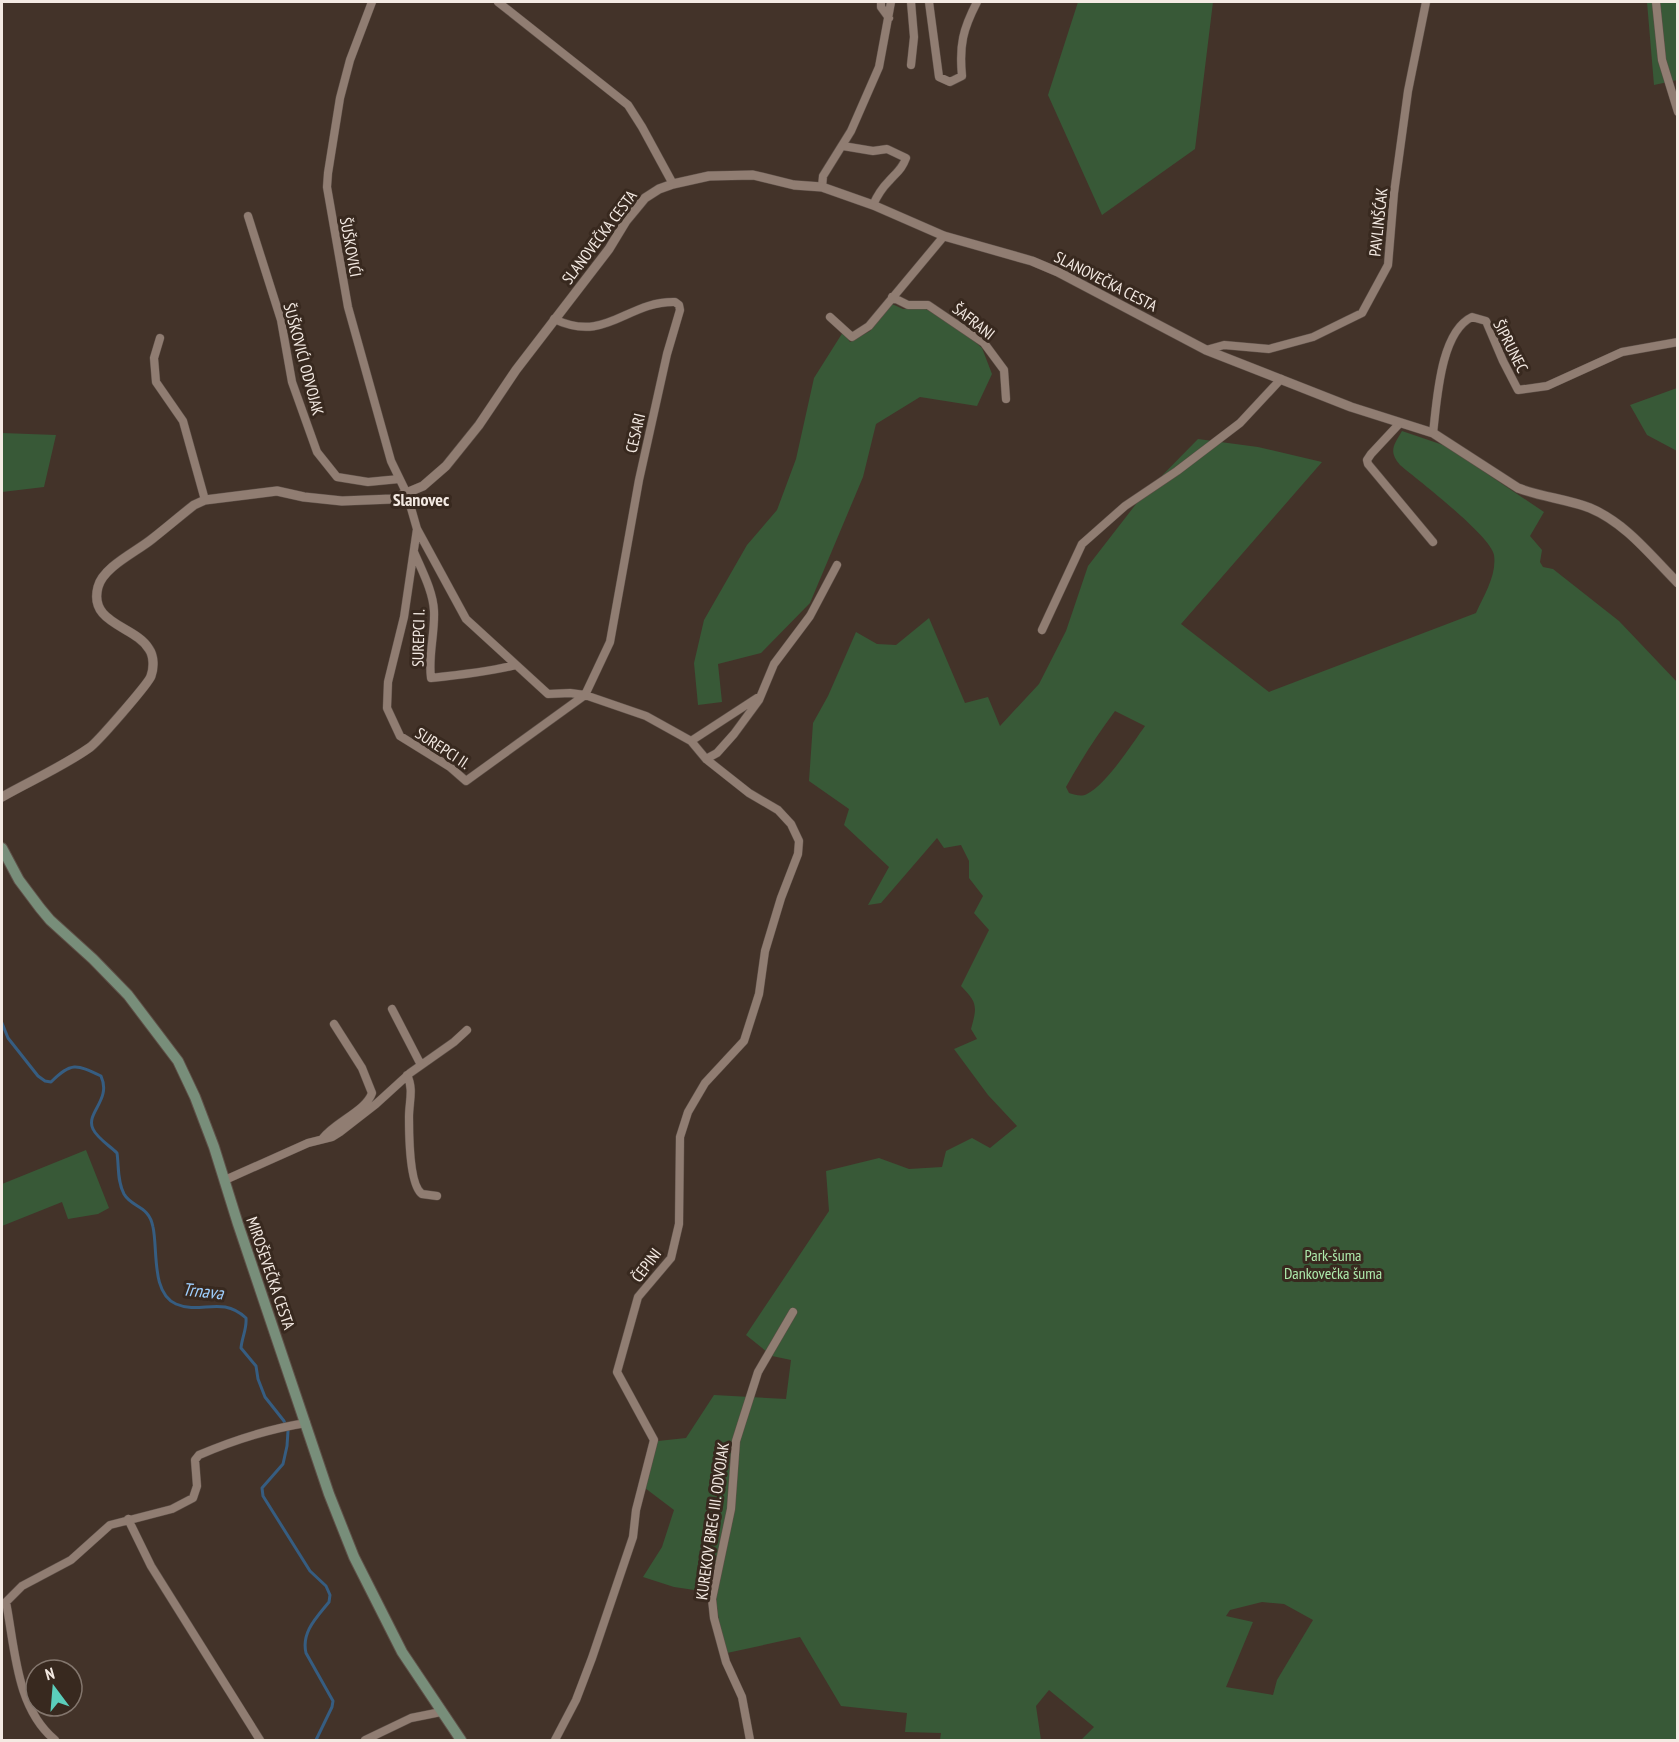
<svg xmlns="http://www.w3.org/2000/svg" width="1679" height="1742" viewBox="0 0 1679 1742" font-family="'PT Sans Narrow',sans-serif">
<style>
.green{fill:#385937;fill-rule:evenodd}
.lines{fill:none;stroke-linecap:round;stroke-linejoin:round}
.stream{stroke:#365d81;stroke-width:3}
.minor-casing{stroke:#5e5048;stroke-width:9}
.tertiary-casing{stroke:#5e5048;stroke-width:10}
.secondary-casing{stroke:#5e5048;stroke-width:12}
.minor{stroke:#907d72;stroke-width:8}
.tertiary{stroke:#907d72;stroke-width:9}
.secondary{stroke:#788e7a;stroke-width:10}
.labels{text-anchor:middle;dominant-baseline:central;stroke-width:6;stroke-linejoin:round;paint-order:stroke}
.street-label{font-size:16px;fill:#f4eae3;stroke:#38291f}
.park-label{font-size:16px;fill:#ade9ab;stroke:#38291f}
.neighbourhood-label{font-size:18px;font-weight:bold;fill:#f4eae3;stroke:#38291f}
.water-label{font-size:18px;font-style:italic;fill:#9fcffe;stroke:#38291f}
</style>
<rect width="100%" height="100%" fill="#433329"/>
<path class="green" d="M 1078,2 L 1213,2 L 1195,149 L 1102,215 L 1048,95 Z
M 1647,2 L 1677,2 L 1677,80 L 1654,85 Z
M 892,304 L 903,309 L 926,309 L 955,325 L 982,348 L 992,374 L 977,406 L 920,397 L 876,424 L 863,477 L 810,603 L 761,653 L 718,664 L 722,702 L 698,705 L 694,663 L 704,620 L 747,545 L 777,510 L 796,459 L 814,378 L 843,332 L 850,342 L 870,331 Z
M 1677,388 L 1678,388 L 1677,451 L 1647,435 L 1630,405 Z
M 1402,431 L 1446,446 L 1544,512 L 1530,536 L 1542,550 L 1540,562 L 1543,567 L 1553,569 L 1619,621 L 1677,682 L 1677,1740 L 1081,1740 L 1094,1727 L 1049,1690 L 1036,1706 L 1041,1740 L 940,1740 L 941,1733 L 905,1732 L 907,1713 L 841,1706 L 800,1637 L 727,1653 L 720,1628 L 715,1593 L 674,1587 L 643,1577 L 662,1547 L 674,1510 L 645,1488 L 658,1441 L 686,1438 L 714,1395 L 786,1399 L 791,1360 L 772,1356 L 746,1335 L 829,1211 L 826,1171 L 879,1158 L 909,1169 L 942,1167 L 946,1151 L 972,1138 L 990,1148 L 1017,1126 L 988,1095 L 954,1049 L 977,1039 L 971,1029 C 977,1007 978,1003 961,986 L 989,930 L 974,913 L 983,896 L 969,878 L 969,861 L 961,845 L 944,848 L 937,838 L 881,903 L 868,905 L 889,867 L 844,825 L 849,809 L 809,781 L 813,723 L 828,696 L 856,632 L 877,644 L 896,645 L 929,618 L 965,703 L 988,697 L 1000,726 L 1039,684 L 1066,631 L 1088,566 L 1143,495 L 1198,439 L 1258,447 L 1322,462 L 1181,624 L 1269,692 L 1476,613 C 1484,595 1497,575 1494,555 C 1491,536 1418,480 1400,465 C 1388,451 1394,445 1402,431 ZM 1115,711 L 1145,726 C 1132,744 1106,785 1087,794 C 1081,797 1076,795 1069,793 L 1066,787 C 1081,760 1097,735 1115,711 ZM 1262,1602 L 1284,1604 L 1313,1620 L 1277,1680 L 1273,1695 L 1226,1687 L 1253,1622 L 1226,1616 L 1230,1610 Z
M 2,433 L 56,435 L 44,487 L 2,492 Z
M 86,1150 L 109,1208 L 98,1214 L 68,1219 L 62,1202 L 2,1226 L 2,1184 Z"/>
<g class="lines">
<path class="stream" d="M 2,1023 L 8,1038 L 38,1076 L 45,1081 L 51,1082 C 71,1062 76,1064 101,1076 C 112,1100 85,1113 93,1129 C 97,1138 110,1146 117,1153 C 119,1166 117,1181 124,1194 C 132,1208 149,1205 153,1227 C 158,1250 151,1293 176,1304 C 201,1315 221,1295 246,1318 C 247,1329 242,1337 241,1348 L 256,1366 L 258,1379 L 265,1397 L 284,1421 L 288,1431 L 287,1446 L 283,1464 L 262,1488 L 263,1496 L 310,1571 L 326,1586 L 330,1595 L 329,1602 C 317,1617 301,1632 306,1653 L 333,1701 L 332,1707 L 316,1740"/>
<defs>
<path id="minor" d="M 372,2 L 350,60 L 340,98 L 328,173 L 327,187 L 348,307 L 391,461 L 407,494 L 417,529 L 466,619 L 548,694 L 570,693 L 585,695 L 646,716 L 691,741 L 706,759 L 749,793 L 778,810 L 791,824 L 799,841 L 798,854 L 781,898 L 765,951 L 759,994 L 744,1041 L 705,1083 L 688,1112 L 680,1137 L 679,1224 L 671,1258 L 638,1297 L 617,1372 L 654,1440 L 636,1510 L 633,1537 L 592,1658 L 576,1700 L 555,1740
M 498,2 L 628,105 L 642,127 L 673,184
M 881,2 L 881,7 L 889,18
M 929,2 L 939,77 L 950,82 L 962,76 C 959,45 963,29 977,2
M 1656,2 L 1662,60 L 1678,112
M 911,65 L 914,37 L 911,2
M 843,146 L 873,151 L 887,149 L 906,158 C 902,169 897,172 889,181 C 882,188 877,196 873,205
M 822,187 L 823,176 L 851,131 L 879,67 L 891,2
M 248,216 L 281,320 L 292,382 L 317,452 L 337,477 L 368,482 L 399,479
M 892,297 L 908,305 L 928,305 L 984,343 L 1004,370 L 1006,399
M 830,317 L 852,337 L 869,326 L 944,236
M 160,338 L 154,358 L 156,382 L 183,421 L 205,500
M 1206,350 L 1224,345 L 1269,349 L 1313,337 L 1362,313 L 1388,265 L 1394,193 L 1408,91 L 1426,2
M 1399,424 L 1371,454 L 1367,460 L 1368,464 L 1433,542
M 1433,433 C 1437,401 1440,332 1472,317 L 1486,321 L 1503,361 L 1518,390 L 1547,386 L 1622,352 L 1678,342
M 417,529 L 404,617 L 388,682 L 387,708 L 400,736 L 450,767 L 466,781 L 585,695 L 610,642 L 639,480 L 667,354 L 680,310 L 679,305 L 675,302 C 626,301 607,344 554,319
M 414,552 C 422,571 433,591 434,611 C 435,634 428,656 431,678 C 460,675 488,672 516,665
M 1042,630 L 1082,544 L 1125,506 L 1177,471 L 1240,423 L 1281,379
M 691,741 L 757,698
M 706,759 L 717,753 L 734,734 L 759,700 L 774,664 L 810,616 L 837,565
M 392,1009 L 421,1065
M 407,1075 C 414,1089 409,1102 409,1117 C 409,1133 409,1185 422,1194 L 437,1196
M 323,1138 C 335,1122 366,1111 372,1093 L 362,1068 L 334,1024
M 225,1180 L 308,1143 L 332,1137 L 340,1132 L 376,1104 L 410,1073 L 454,1042 L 467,1030
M 128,1519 L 151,1566 L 260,1740
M 55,1740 C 16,1708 15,1648 6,1602 L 22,1586 L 71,1560 L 110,1525 L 172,1509 L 193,1498 L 197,1486 L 195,1460 L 199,1455 C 234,1440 268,1429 306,1423
M 365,1740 L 411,1718 L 441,1712
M 750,1740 L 742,1697 L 726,1662 L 714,1618 L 712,1599 L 731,1509 L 736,1441 L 742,1422 L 758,1372 L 793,1312"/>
<path id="tertiary" d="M 2,797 C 30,781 62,767 89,748 C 96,744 149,683 151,676 C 154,668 154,656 149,649 C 136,626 88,624 98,587 C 103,567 136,552 152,539 C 166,528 180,516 194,505 L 205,500 L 277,491 L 304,497 L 342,501 L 392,499 L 423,486 L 446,466 L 479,425 L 516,370 L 609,249 L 626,221 L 645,198 L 659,189 L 673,184 L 709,176 L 753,175 L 794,185 L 822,187 L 873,205 L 944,236 L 1032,261 L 1058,272 L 1206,350 L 1351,407 L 1433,433 L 1518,488 C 1541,497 1567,499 1590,508 C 1626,523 1651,556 1678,583"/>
<path id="secondary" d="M 2,848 L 19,880 L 40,908 L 50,920 L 93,959 L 128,995 L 178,1061 L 195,1097 L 214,1147 L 238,1224 L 329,1494 L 354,1557 L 402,1652 L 461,1740"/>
</defs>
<use href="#minor" class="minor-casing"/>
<use href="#tertiary" class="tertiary-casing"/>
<use href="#secondary" class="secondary-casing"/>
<use href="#minor" class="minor"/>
<use href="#tertiary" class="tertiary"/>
<use href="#secondary" class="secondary"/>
</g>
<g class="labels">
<g class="street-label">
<text transform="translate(1378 222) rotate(-84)">PAVLINŠĆAK</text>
<text transform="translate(599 237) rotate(-53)">SLANOVEČKA CESTA</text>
<text transform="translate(351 247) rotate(80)">ŠUŠKOVIĆI</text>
<text transform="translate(1106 281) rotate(27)">SLANOVEČKA CESTA</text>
<text transform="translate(974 321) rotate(38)">ŠAFRANI</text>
<text transform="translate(1511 346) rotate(63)">ŠIPRUNEC</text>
<text transform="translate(304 359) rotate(75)">ŠUŠKOVIĆI ODVOJAK</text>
<text transform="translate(635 433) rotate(-77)">CESARI</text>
<text transform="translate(418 638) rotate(-89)">SUREPCI I.</text>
<text transform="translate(443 748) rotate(33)">SUREPCI II.</text>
<text transform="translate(646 1265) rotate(-53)">ČEPINI</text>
<text transform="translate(271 1273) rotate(71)">MIROŠEVEČKA CESTA</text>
<text transform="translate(712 1521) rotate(-82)">KUREKOV BREG III. ODVOJAK</text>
</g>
<g class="park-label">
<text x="1333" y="1255">Park-šuma<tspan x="1333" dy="18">Dankovečka šuma</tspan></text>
</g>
<g class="neighbourhood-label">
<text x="421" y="499">Slanovec</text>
</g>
<g class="water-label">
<text transform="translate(203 1291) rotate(6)">Trnava</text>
</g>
</g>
<rect width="1679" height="1742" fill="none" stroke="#f4eae3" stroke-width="6"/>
<g transform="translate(54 1688) rotate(344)"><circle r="28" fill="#38291f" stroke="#83766d" stroke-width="1.5"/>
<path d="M0-4.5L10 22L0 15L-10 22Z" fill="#5bcebb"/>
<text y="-9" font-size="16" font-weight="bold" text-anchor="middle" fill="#f4eae3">N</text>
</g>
</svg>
